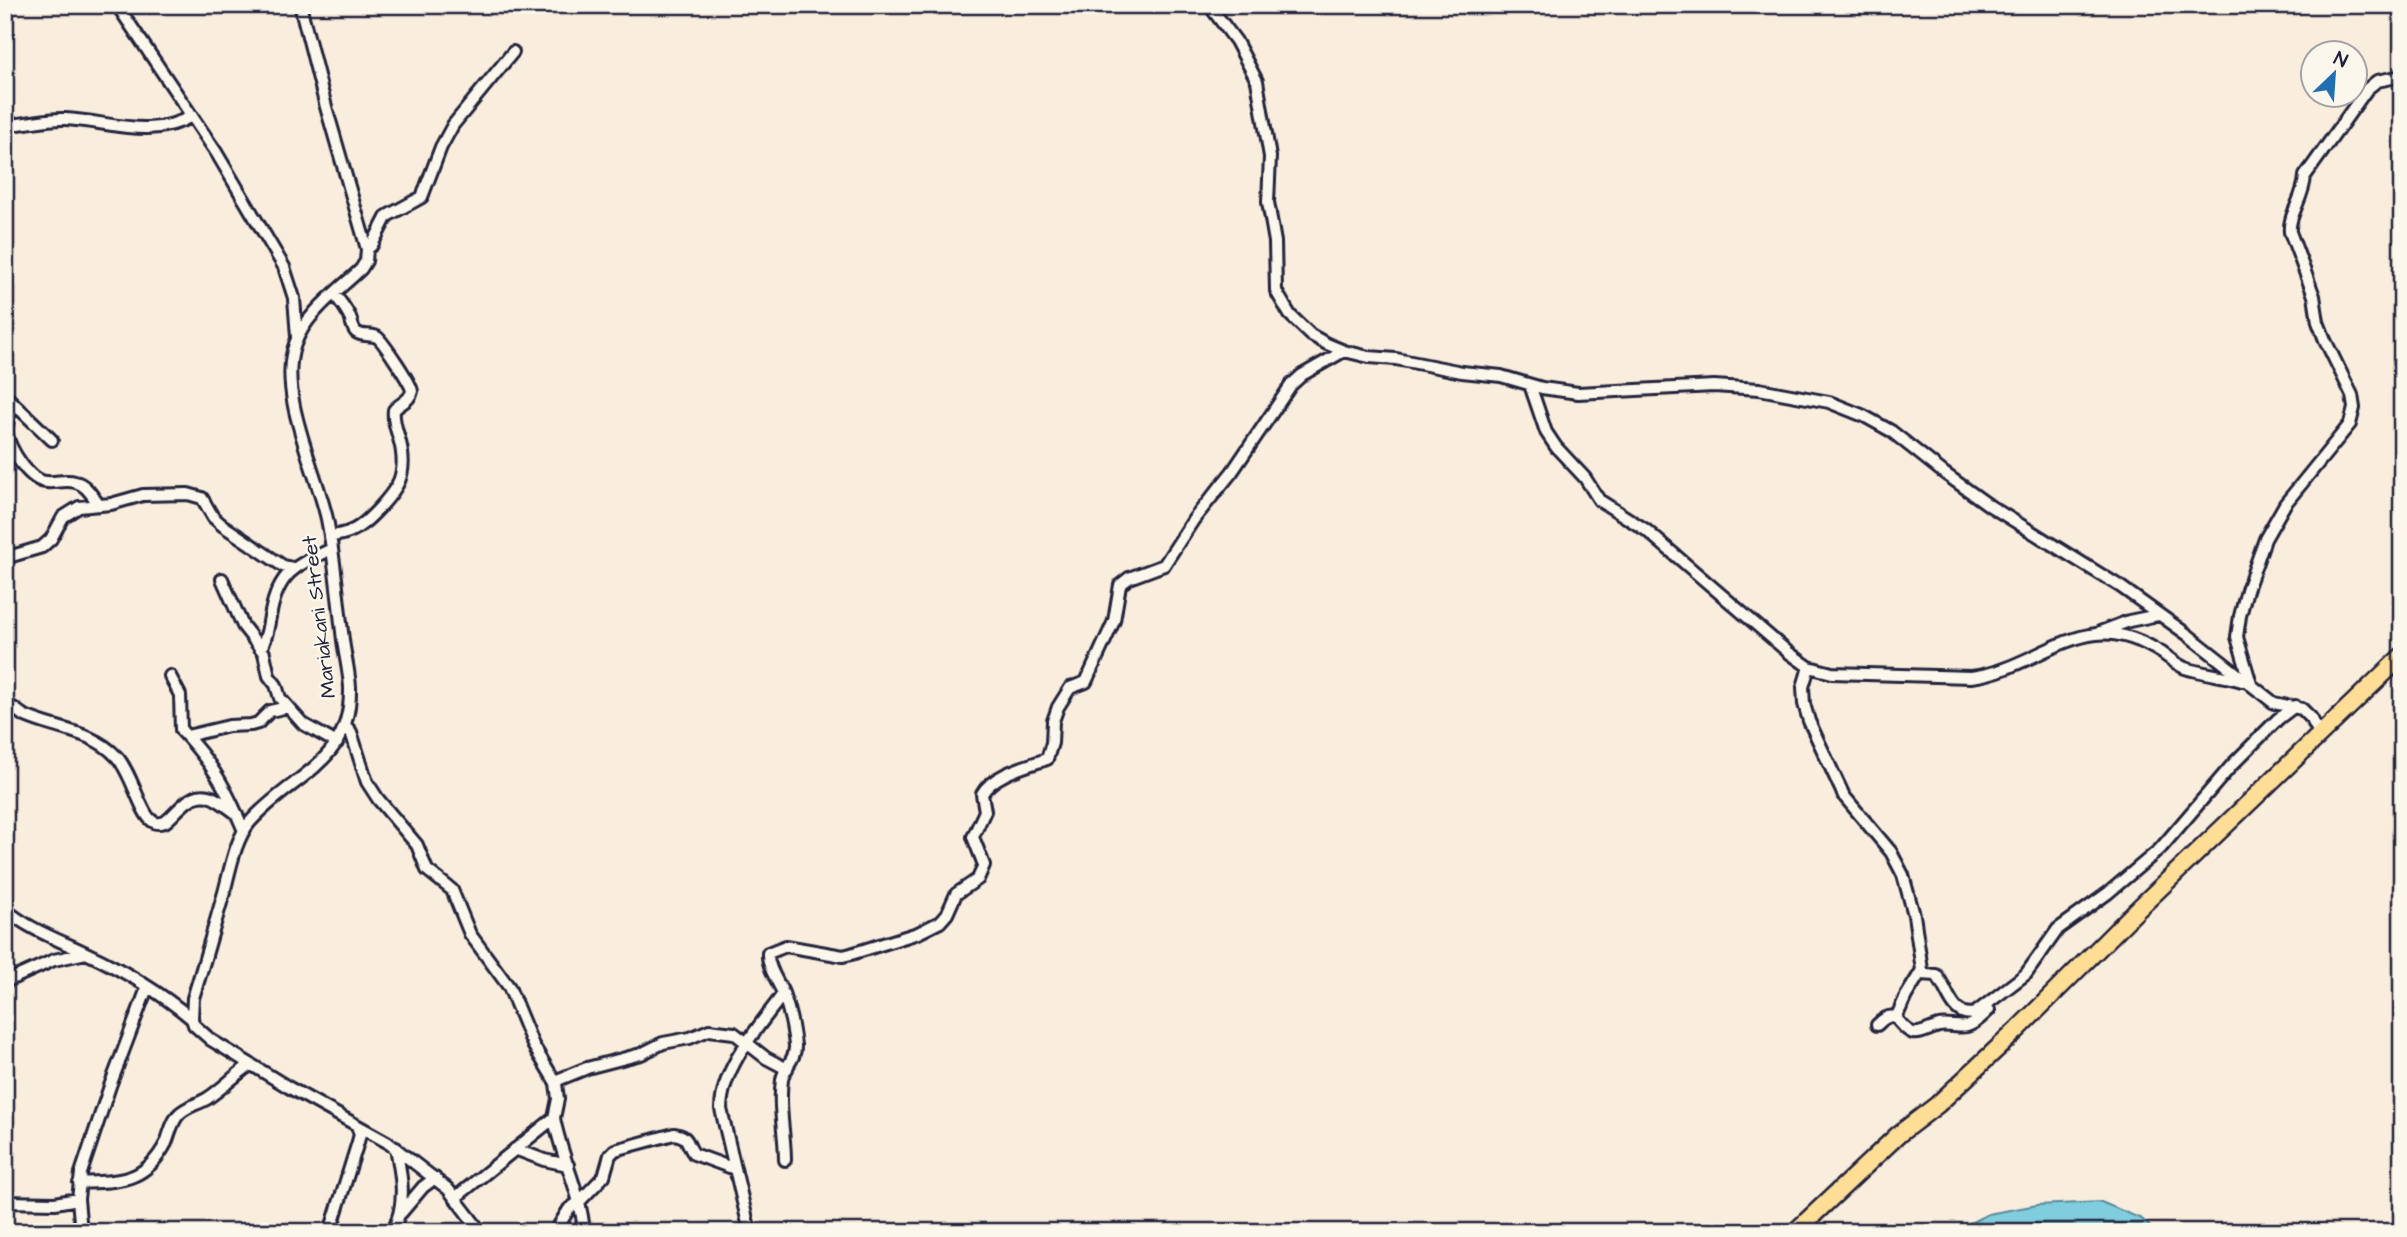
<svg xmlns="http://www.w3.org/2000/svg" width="2407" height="1237" viewBox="0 0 2407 1237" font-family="'Architects Daughter',sans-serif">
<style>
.water{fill:#7fcddd;stroke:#5a899c;stroke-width:2}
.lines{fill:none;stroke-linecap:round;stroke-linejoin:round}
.minor-casing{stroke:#22223b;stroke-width:16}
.highway-casing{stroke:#22223b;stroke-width:21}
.minor{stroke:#fbf7ec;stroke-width:10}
.highway{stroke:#fedd96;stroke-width:16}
.labels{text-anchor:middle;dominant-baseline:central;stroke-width:5;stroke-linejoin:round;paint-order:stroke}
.street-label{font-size:21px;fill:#22223b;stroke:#fbf7ec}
</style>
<rect width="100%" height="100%" fill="#f9eddd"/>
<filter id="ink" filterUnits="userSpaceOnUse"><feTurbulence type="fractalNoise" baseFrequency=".0143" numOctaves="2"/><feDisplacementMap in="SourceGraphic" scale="14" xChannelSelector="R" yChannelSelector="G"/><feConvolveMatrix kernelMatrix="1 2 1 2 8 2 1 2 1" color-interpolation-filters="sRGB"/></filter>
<g filter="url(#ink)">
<path class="water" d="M 2101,1202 L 2142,1219 L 2156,1232 L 1952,1232 L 1988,1214 L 2037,1205 Z"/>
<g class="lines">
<defs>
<path id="minor" d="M 117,5 L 216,152 L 284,267 L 294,298 L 297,337
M 300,5 L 326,107 L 367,249 L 366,261 L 361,269 C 338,291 306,313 295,344 C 277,393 316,469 327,519 C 335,559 338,600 343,640 C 345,656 349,671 350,687 C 352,764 292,774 250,822 C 234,841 230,872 223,896 C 213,930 204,964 193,998 L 192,1019 L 194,1025 L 211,1040 L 288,1087 L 387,1142 L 448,1189 L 481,1232
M 1209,5 L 1236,41 L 1257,81 L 1270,157 L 1268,202 L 1275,242 L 1276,291 L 1290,315 L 1311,335 L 1327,344 L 1344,351 L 1369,357 L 1396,359 L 1462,372 L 1501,376 L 1542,388 L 1578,393 L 1714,386 L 1759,389 L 1829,402 L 1864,416 L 1891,431 L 1944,473 L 1990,506 L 2121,587 L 2188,635 L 2274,703 L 2302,709 L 2311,718 L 2320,735
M 5,125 C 25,125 45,118 65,119 C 109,121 150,140 192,116
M 367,249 L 372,245 L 387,216 L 422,197 L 441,147 L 453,125 L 513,52
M 1530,385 L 1546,432 L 1556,447 L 1585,478 L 1599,500 L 1646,530 L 1788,652 L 1809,667 L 1832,673 L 1971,677 C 2017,672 2054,639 2096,634 C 2120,631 2143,641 2162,653 C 2169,658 2176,664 2185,668 C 2203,674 2223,675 2242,681
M 9,399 L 52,440
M 10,400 C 11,411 6,422 7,433 C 8,448 30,482 47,482 C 56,483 66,479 75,482 C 86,484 92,496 99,505
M 330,537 C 337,535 345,534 351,531 C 366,525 398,491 401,475 C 403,468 403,460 402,453 C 401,438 392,425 394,410 C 400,403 410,401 412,391 C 413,386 382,340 377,337 C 370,334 362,337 356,332 C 352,328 352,322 350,317 C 346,309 340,301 334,294
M 5,558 L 42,547 L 51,539 L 63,517 L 79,507 L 111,504 L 143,495 L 188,494 L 202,498 L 213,517 L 222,525 L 283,566 L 292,568
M 222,579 L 243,626 L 264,653 L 269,676 L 276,685 L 280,698 L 303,724 L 337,743
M 2100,632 L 2129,621 L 2158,615
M 261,648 C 268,637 268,624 271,612 C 279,571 297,565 332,549
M 1809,667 L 1803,687 L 1804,704 L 1809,721 L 1844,796 L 1891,852 L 1903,875 L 1914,915 L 1922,970 L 1906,996 L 1896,1018
M 170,676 L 180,695 L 181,730 C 213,764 226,788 244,831
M 2251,684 L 2237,637 L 2240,616 L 2247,590 L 2265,539 L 2285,504 L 2350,424 L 2354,408 L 2352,395 L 2325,340 L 2318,322 L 2314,296 L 2290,232 C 2288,215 2304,198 2305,176 L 2367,89 L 2377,81 L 2402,76
M 5,703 C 12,706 17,711 23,715 C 55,730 92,730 117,757 C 131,772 140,810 150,819 C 155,824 159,824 165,822 C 172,817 176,811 182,806 C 203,785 217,799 237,814
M 345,725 L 351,732 L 367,782 L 378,799 L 417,845 L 427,870 L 452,890 L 470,934 L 509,987 L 533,1045 L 556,1083 L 558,1099 L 554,1118 L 455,1198
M 187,736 L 229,726 L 251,725 L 258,723 L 270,711 L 288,707
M 5,909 C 28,929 59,940 86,953 C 123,970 161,993 192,1019
M 1921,974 L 1936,975 C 1948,987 1951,1019 1975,1013 L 2026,974 L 2058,929 L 2108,893 L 2160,849 L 2232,765 L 2278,719 L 2295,706
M 5,982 L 54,960 L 86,953
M 1877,1025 C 1898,1004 1897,1028 1913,1033 C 1920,1035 1931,1028 1939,1026 C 1948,1024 1958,1028 1967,1026 C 1976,1024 1983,1015 1989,1010
M 555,1081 L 587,1068 L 641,1054 L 663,1043 L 690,1038 L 709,1030 L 734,1033 L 766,1058 L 787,1069
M 554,1118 C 561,1157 581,1192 584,1232
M 515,1149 L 544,1160 L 568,1165
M 785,1160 C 785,1133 778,1107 782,1080 C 784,1066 796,1060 795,1045 C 793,1028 789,1009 783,993 C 778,981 767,967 768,953 L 786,946 L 843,956 L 851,954 L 918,933 L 940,922 L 947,914 L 956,894 L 978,879 L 984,865 L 973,837 L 985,811 L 982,794 C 993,774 1027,766 1047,759 L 1052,743 L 1053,721 L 1058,707 L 1070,688 L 1086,682 L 1114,621 L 1120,585 L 1129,578 L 1164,565 L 1194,519 L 1232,472 L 1291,385 L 1302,375 L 1344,351
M 79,1183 C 120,1181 145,1183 166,1143 C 170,1133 172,1121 179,1114 C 187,1106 199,1104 208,1098 C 223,1088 235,1075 250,1065
M 5,1202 L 55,1203 L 78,1199
M 401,1213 L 423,1187 L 435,1178
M 81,1232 L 78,1199 L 81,1173 L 110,1086 L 147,988
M 330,1232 L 358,1142 L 360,1134 L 357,1126
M 392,1232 C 407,1204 402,1178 396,1148
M 555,1232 L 569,1209 L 579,1202 L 604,1176 L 610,1155 L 615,1150 L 674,1134 C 691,1137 685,1143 694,1154 L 735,1169
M 750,1232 L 721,1109 C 722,1066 759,1027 783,994"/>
<path id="highway" d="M 1795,1232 L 1899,1134 L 1937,1105 L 2017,1030 L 2137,910 L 2402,656"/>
</defs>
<use href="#minor" class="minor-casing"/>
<use href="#highway" class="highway-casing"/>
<use href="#minor" class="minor"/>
<use href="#highway" class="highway"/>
</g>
</g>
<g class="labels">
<g class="street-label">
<text transform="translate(319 617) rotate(-97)">Mariakani Street</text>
</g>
</g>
<rect width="2407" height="1237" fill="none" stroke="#fbf7ec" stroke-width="28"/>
<rect x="14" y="14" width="2379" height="1209" fill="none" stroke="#22223b" stroke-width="2.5" filter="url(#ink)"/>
<g transform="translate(2334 74) rotate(25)"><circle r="33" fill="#fbf7ec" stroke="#a4a2a5" stroke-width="2"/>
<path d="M0-5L12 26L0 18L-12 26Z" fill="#1f6fb2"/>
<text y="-10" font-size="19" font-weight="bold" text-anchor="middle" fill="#22223b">N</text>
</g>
</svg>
